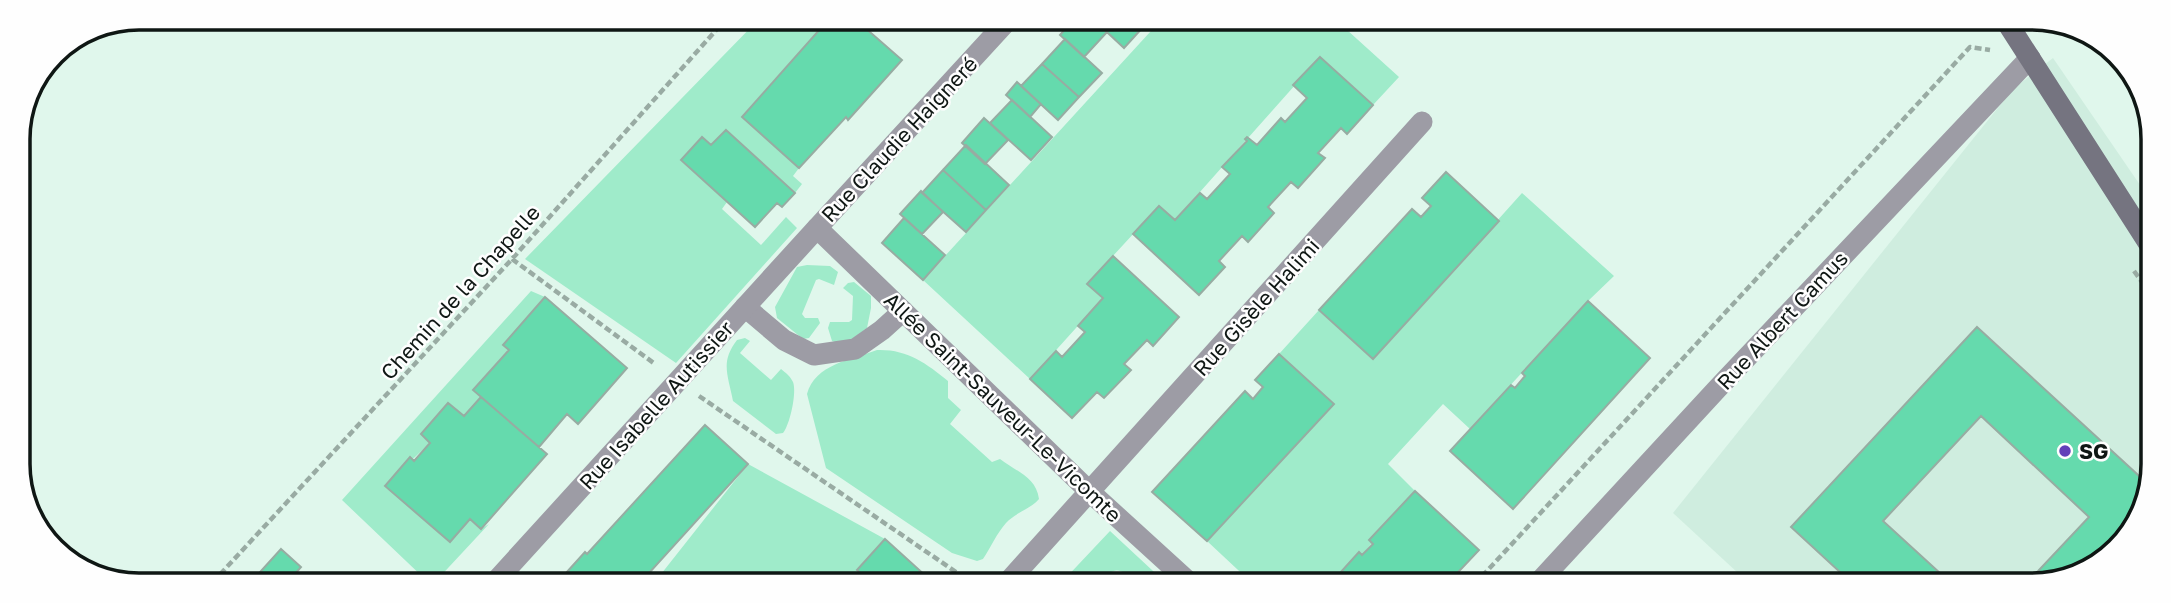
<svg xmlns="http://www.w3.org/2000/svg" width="2171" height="603" viewBox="0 0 2171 603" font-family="'Golos Text',sans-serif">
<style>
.built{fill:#cfeddf}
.green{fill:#9febca}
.building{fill:#65daad;stroke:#97aca2;stroke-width:2}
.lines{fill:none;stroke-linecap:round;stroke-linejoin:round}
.path{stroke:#99aba3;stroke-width:4.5;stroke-dasharray:7 3.5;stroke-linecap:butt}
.lane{stroke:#9d9ca5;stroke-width:21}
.street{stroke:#9d9ca5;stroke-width:21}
.secondary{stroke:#757480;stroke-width:21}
.poi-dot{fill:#6240b9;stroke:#fefefe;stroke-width:2.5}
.labels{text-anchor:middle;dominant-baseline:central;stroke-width:5;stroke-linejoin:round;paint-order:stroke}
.street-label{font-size:21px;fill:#0f1714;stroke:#fefefe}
.poi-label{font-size:21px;font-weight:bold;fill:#0f1714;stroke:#fefefe;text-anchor:start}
.rim{fill:none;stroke:#0f1714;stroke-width:3.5}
</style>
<rect width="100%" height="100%" fill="#e0f7ec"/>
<path class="built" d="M 2053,58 L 2151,201 L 2149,495 L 2112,556 L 2040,585 L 1751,585 L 1673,513 L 2013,89 Z"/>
<path class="green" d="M 759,19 L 829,19 L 742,116 L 799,168 L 793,176 L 802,184 L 795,193 L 726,130 L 711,145 L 701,137 L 681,160 L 727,202 L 722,209 L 761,245 L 786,217 L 797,228 L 676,363 L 525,259 Z
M 1161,20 L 1336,20 L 1399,77 L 1373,105 L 1320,57 L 1175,220 L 1159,206 L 1088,283 L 1103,298 L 1030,379 L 923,280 Z
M 1522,193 L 1614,276 L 1588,301 L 1470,429 L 1443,404 L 1388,464 L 1415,491 L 1362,555 L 1359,552 L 1330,584 L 1253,584 L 1207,541 L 1334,404 L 1279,354 L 1319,310 L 1373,359 Z
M 807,265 L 830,266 L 838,272 L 834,285 L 819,279 L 816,280 L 802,314 L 805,318 L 818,318 L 820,323 L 809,338 L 803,339 L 777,318 L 775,307 L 797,267 Z
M 854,282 L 871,296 L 871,308 L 867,328 C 856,336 846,347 832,341 L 828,328 L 830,322 L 849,322 L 852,320 L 853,296 L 843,288 L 848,283 Z
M 531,291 L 545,297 L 509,350 L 474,390 L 481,397 L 464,416 L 448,403 L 421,434 L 430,443 L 385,485 L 449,542 L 470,519 L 481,529 L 489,524 L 435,582 L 428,582 L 342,500 Z
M 745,338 L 750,341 L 740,353 L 771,380 L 781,369 C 786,373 790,376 793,382 C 797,392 790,425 783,433 L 776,434 L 733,401 C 728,375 720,362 737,340 Z
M 877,350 C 907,349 926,363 948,381 L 948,398 L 961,410 L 950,424 L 992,462 L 1000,459 C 1017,472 1036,477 1039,499 C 1031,509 1016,512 1006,523 C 997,533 991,547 983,559 L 977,561 L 952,553 L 826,468 L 807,394 C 815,364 851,360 877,350 Z
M 748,464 L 885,539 L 857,569 L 864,576 L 857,583 L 654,583 Z
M 1110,531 L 1167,584 L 1138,583 C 1123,571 1114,562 1102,583 L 1061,583 Z"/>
<path class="building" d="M 829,19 L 855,19 L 902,60 L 848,120 L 846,117 L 799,168 L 742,117 Z
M 1074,19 L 1093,19 L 1107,32 L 1084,57 L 1060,35 Z
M 1093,19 L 1137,20 L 1144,26 L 1124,48 Z
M 1065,39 L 1102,73 L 1079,97 L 1042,64 Z
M 1320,57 L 1373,105 L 1347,134 L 1341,128 L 1318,153 L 1325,158 L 1298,188 L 1291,182 L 1268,207 L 1274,213 L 1248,242 L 1242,236 L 1219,261 L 1225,267 L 1199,295 L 1133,234 L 1159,206 L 1175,220 L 1200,193 L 1207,199 L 1230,174 L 1222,167 L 1247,141 L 1245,139 L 1247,137 L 1257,145 L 1281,118 L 1285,122 L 1307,98 L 1293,85 Z
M 1042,64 L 1079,97 L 1058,120 L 1021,86 Z
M 1017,82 L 1041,104 L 1030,117 L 1006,95 Z
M 1012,100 L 1052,137 L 1031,160 L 990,123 Z
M 984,118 L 1008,140 L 985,164 L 962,143 Z
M 726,130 L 795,193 L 782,207 L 777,203 L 755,227 L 681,160 L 702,137 L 711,145 Z
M 966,145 L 1009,185 L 986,210 L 943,170 Z
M 943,170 L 986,210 L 966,232 L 922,193 Z
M 1446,172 L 1499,221 L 1373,359 L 1319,310 L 1412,209 L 1421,217 L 1431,206 L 1422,198 Z
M 921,191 L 943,212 L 922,234 L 900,214 Z
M 904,218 L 945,255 L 923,280 L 882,243 Z
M 1113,256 L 1179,317 L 1153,346 L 1147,340 L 1124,364 L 1131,370 L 1104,398 L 1097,392 L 1072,418 L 1030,379 L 1056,351 L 1062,357 L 1085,332 L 1078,326 L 1103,298 L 1087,284 Z
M 545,297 L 627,368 L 578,424 L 567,414 L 539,447 L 473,390 L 509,350 L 503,345 Z
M 1588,301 L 1650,358 L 1513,509 L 1450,451 L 1511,385 L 1515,388 L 1525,376 L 1522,373 Z
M 1977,327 L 2150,486 L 2149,495 L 2112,556 L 2040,585 L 2025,585 L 2089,517 L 1981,416 L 1883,521 L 1953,585 L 1854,585 L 1791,527 Z
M 1279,354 L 1334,404 L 1207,541 L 1152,492 L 1245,391 L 1253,399 L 1263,387 L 1255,380 Z
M 481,397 L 547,454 L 481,529 L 470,519 L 450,542 L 385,486 L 410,457 L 414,461 L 430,443 L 421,434 L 448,403 L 464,416 Z
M 705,425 L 748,464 L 640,583 L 561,582 L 567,575 L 566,573 L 585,552 L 587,554 Z
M 1415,491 L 1479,550 L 1447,584 L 1330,584 L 1359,552 L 1362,555 L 1373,544 L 1369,540 Z
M 885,539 L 927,577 L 922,583 L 857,583 L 864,576 L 857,570 Z
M 281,549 L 301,567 L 288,582 L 251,582 Z"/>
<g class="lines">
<path class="path" d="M 512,259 L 655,364
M 2134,271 L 2150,293
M 699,396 L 972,583
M 213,582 L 512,259 L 726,19
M 1475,584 L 1970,47 L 1990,50"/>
<path class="lane" d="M 817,228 L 1009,19
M 745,307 L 784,340 L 814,355 L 855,349 L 882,330 L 903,311
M 1007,583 L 1422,122"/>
<path class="street" d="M 495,582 L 817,228 L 1090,492 L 1191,584
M 1537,584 L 1717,389 L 2030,58"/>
<path class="secondary" d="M 2006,21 L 2151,247"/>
</g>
<circle class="poi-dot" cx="2065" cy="451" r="7"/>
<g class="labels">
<g class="street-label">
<text transform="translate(899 139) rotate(-47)">Rue Claudie Haigneré</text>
<text transform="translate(460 292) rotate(-48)">Chemin de la Chapelle</text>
<text transform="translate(1256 307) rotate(-48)">Rue Gisèle Halimi</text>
<text transform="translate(1782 320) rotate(-47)">Rue Albert Camus</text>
<text transform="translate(656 405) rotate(-48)">Rue Isabelle Autissier</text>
<text transform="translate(1003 407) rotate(44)">Allée Saint-Sauveur-Le-Vicomte</text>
</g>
<g class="poi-label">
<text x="2079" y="451">SG</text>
</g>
</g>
<path d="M0 0H2171V603H0ZM139 30H2032A109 109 0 0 1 2141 139V464A109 109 0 0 1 2032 573H139A109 109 0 0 1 30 464V139A109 109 0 0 1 139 30Z" fill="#fefefe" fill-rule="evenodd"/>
<path class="rim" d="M139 30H2032A109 109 0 0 1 2141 139V464A109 109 0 0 1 2032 573H139A109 109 0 0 1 30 464V139A109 109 0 0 1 139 30Z"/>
</svg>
